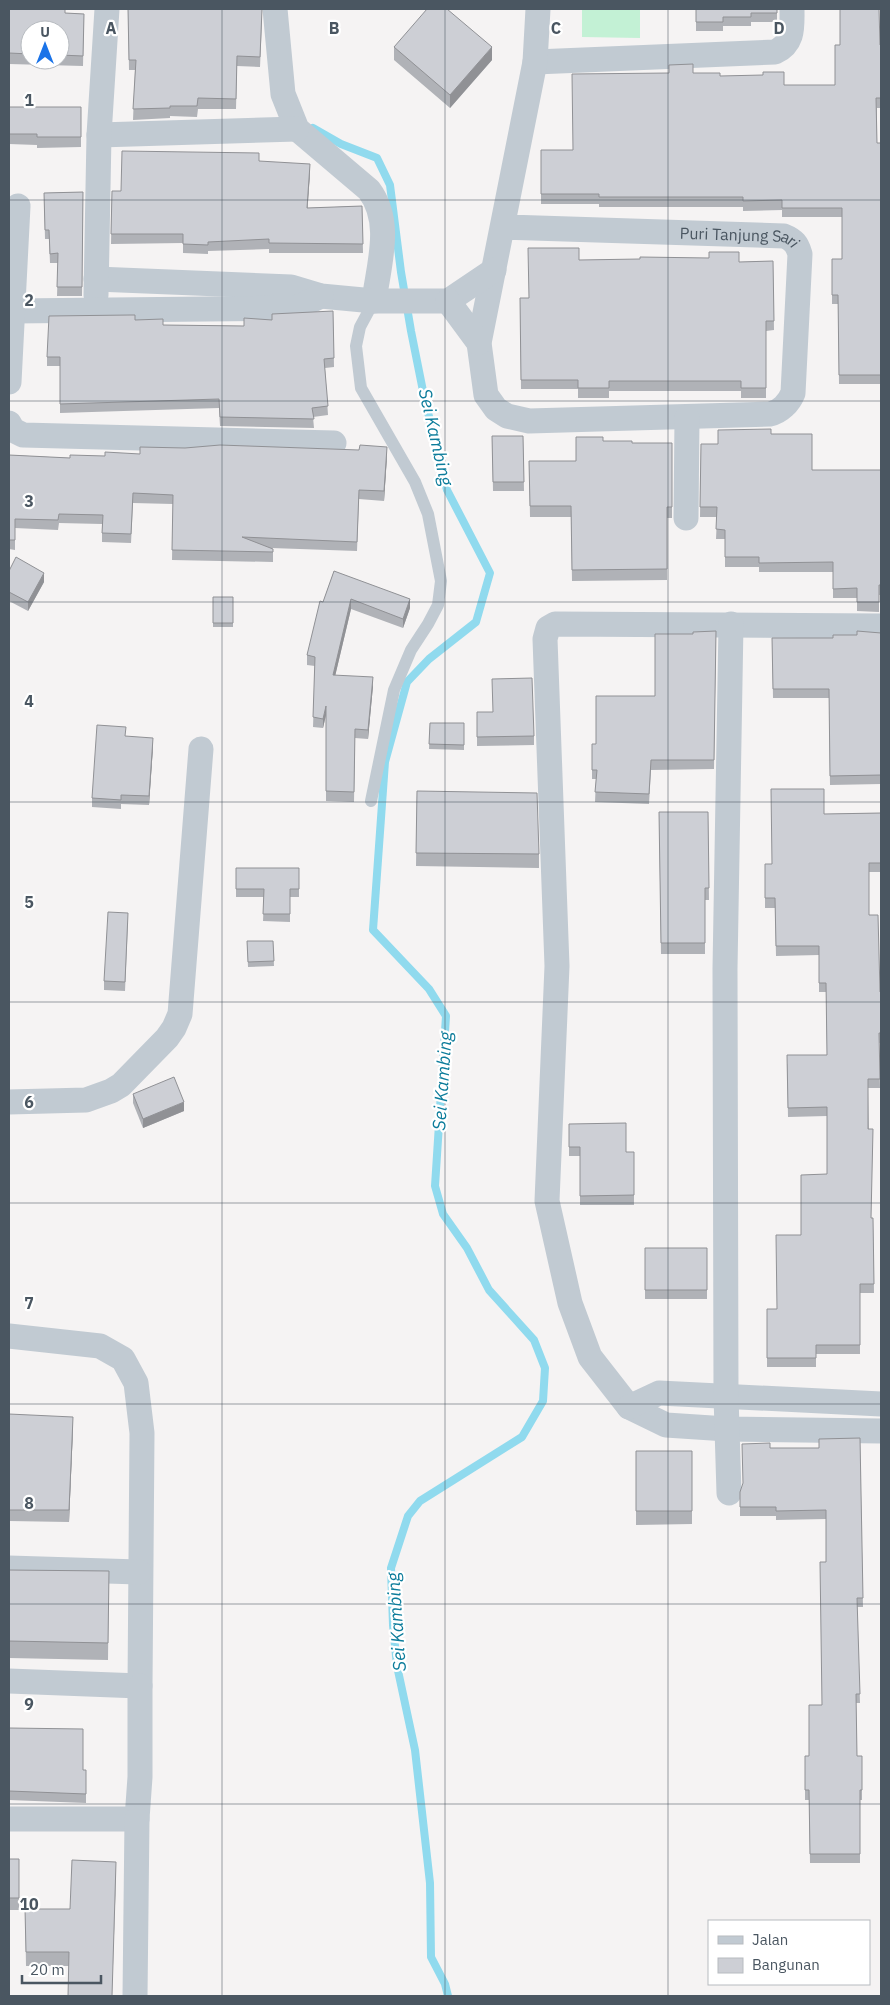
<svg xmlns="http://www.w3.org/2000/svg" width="890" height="2005" viewBox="0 0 890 2005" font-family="'IBM Plex Sans',sans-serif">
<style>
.green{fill:#c3f1d5}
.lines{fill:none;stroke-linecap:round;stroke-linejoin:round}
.stream{stroke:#90daee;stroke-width:8}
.lane{stroke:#c1cad2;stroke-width:12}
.street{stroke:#c1cad2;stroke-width:25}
.wall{fill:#b0b2b7;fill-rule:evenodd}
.shaded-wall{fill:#909195}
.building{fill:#cdcfd5;stroke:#909195}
.grid{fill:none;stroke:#4a5661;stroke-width:1;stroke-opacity:0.55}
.labels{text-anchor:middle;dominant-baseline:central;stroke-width:4.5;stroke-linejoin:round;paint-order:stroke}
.street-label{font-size:16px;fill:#4a5661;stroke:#fff}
.water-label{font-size:18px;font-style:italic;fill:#0c7c9b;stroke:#fff}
.grid-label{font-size:16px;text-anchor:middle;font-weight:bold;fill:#4a5661;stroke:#fff;stroke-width:4.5;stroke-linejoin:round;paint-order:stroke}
</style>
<rect width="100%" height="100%" fill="#f5f3f3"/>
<path class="green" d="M 582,9 L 640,9 L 640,38 L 582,37 Z"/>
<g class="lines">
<path class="stream" d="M 313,128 L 341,144 L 377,158 L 390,185 L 401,272 L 411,331 L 424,396 L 447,490 L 490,573 L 476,622 L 429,659 L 407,682 L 385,762 L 373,930 L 429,989 L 446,1016 L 435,1186 L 443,1214 L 467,1248 L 489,1290 L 534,1340 L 545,1368 L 543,1401 L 522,1437 L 420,1501 L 408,1516 L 391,1568 L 393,1625 L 397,1666 L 415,1750 L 430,1883 L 431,1957 L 445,1984 L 448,1996"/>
<path class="lane" d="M 371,801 L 394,690 L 411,650 L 428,624 L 438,605 L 441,581 L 428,514 L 415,482 L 361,388 L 356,346 L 360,327 L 374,301"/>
<g class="street">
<path d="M 275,9 L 283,94 L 297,129 L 369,190 C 393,222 379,263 374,301"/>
<path d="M 535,62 L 775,52 C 794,43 792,27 792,9"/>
<path d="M 99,135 L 297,129"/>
<path id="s1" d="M 504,227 L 784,236 C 794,240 797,244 800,254 L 793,393 C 789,403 780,412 770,414 L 529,421 L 507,416 L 496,409 L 486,395 L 479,343 L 535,62 L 538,9"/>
<path d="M 96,279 L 291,287 L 321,296 L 374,301 L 448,301 L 494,270"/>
<path d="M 96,295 L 99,135 L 107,9"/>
<path d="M 448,301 L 479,343"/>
<path d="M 13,311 L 296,308 L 321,296"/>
<path d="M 9,382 L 18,206"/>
<path d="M 9,423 L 13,430 L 23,435 L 334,443"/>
<path d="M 686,518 L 687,418"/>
<path d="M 881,626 L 555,624 L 548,628 L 545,639 L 557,966 L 547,1201 L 570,1303 L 590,1357 L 629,1407 L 666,1425 L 727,1429 L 881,1431"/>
<path d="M 9,1102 L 86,1100 L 111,1091 L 121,1085 L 167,1038 L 174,1028 L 180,1014 L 201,749"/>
<path d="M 9,1336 L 100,1346 L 123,1359 L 136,1383 L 142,1433 L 140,1686 L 9,1681"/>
<path d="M 629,1407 L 659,1393 L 881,1404"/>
<path d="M 729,1493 L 726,1396 L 725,969 L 731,624"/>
<path d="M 9,1568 L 139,1572"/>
<path d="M 9,1819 L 137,1819 L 140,1777 L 140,1686"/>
<path d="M 135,1996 L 137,1819"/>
</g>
</g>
<path class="wall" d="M 9,9 L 65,13 L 84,14 L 83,66 L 9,64 ZM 30,30 L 60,30 L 60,60 L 30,60 Z
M 128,9 L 262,21 L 260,67 L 237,66 L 236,109 L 198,109 L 197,117 L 170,116 L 170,118 L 133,120 L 135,70 L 129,70 Z
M 696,9 L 777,9 L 777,22 L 751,22 L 751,26 L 723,26 L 723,31 L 696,31 Z
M 840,45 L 881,45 L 881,108 L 877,108 L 877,143 L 881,143 L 881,384 L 839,384 L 838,304 L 832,304 L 832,259 L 842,259 L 842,217 L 782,217 L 782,210 L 743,211 L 743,207 L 599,207 L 599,204 L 541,204 L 541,150 L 573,150 L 693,73 L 720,76 L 784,85 L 835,85 Z
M 394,47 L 492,60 L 450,108 L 394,60 Z
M 9,107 L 81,107 L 81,147 L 37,148 L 37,145 L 9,144 Z
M 259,161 L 310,173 L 307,208 L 362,206 L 363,253 L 269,253 L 269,249 L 208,251 L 208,254 L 183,253 L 183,243 L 111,244 L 112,191 L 121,191 Z
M 83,192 L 82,296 L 57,296 L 58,263 L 50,263 L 49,239 L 45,239 L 44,193 Z
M 579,260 L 739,262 L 773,261 L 774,330 L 766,331 L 766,398 L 741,398 L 741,391 L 609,391 L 609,398 L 578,398 L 578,389 L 521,389 L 520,298 L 529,298 Z
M 333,311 L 334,367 L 325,368 L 328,415 L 313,417 L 314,428 L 220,426 L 219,408 L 60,413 L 60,366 L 47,366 L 47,357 L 135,320 L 163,325 L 244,326 L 272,320 Z
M 771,434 L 812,470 L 881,470 L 881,595 L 879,595 L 879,612 L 857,611 L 857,598 L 833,598 L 833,572 L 759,572 L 759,567 L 725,567 L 725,539 L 716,539 L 717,517 L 700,517 L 701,444 L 718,444 Z
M 492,436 L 523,436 L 524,491 L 493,491 Z
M 603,441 L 632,443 L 672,443 L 672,518 L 667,518 L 667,580 L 572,581 L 571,517 L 530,517 L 529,461 L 576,461 Z
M 140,454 L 387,456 L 384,501 L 359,499 L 357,551 L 271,548 L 273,549 L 273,562 L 172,560 L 173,504 L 133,503 L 131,543 L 102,542 L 102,524 L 59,523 L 58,530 L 15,528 L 15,550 L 9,549 L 9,455 L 70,458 Z
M 9,571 L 44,582 L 28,611 L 9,601 Z
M 334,571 L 410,608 L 403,628 L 351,609 L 335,676 L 373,686 L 368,739 L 355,738 L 354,802 L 326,801 L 326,715 L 323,728 L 313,727 L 315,666 L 307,665 L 307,655 L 323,602 Z
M 213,597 L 233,597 L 233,627 L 213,627 Z
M 716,631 L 714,769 L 651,770 L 649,804 L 595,802 L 596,779 L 592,779 L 592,744 L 596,744 L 655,696 L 693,634 Z
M 881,633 L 881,784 L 830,785 L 829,698 L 773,698 L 772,638 L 833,638 Z
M 477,712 L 534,736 L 534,745 L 477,746 Z
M 430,723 L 464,723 L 464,750 L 429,749 Z
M 126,736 L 153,747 L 149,805 L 121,804 L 121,809 L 92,807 L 92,798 Z
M 417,791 L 539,854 L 539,868 L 416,866 Z
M 659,812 L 708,812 L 709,900 L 705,900 L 705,954 L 661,954 Z
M 881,813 L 881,872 L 869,872 L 869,915 L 880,992 L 881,992 L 881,1043 L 879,1043 L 880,1088 L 868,1088 L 871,1218 L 873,1218 L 874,1293 L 860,1293 L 860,1354 L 816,1354 L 816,1367 L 767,1367 L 767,1309 L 777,1309 L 801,1235 L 827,1174 L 827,1116 L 788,1117 L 787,1064 L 827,1055 L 826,992 L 819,992 L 819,955 L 776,956 L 775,908 L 765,908 L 765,864 L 772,864 L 824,814 Z
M 236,868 L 299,868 L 299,897 L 290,897 L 290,922 L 263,921 L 264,897 L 236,897 Z
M 128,922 L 125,991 L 104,990 L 104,981 Z
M 247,941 L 273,941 L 274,966 L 248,967 Z
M 133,1094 L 184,1111 L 143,1128 L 133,1103 Z
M 569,1124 L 626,1152 L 634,1152 L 634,1205 L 580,1205 L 580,1156 L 569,1156 Z
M 645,1248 L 707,1248 L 707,1299 L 645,1299 Z
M 9,1414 L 73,1428 L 69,1522 L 9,1521 Z
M 860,1438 L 863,1607 L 857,1607 L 860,1703 L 856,1703 L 857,1756 L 862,1756 L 862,1800 L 860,1800 L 860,1863 L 810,1863 L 809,1800 L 805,1800 L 805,1756 L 809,1756 L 822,1705 L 826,1562 L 826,1519 L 776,1520 L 776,1516 L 740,1516 L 740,1492 L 770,1448 L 819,1448 Z
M 636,1451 L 692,1451 L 692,1524 L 636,1525 Z
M 9,1570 L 109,1571 L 108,1660 L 9,1658 Z
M 9,1728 L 83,1770 L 86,1770 L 86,1803 L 9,1800 Z
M 9,1859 L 19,1859 L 19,1910 L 9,1910 Z
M 116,1875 L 69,1966 L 26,1966 L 25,1909 L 70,1909 Z"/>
<path class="shaded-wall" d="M 492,47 L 492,60 L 450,108 L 450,95 Z
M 310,164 L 310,173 L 307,217 L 307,208 Z
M 387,447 L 387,456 L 384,501 L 384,491 Z
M 44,573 L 44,582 L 28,611 L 28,602 Z
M 351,599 L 351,609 L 333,685 L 333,675 Z
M 410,599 L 410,608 L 403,628 L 403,619 Z
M 373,677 L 373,686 L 368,739 L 368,730 Z
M 326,706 L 326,715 L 323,728 L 323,719 Z
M 153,738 L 153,747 L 149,805 L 149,796 Z
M 184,1102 L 184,1111 L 143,1128 L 143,1119 Z
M 73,1417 L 73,1428 L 69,1522 L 69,1510 Z
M 116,1862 L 116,1875 L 112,1996 Z"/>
<path class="building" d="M 9,9 L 65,9 L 65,13 L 84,14 L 83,56 L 60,55 L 60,30 L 30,30 L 30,54 L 9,53 Z
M 128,9 L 262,9 L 260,57 L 237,56 L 236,99 L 198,98 L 197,106 L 170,106 L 170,108 L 133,109 L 136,60 L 129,60 Z
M 427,9 L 447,9 L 492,47 L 450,95 L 394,47 Z
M 696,9 L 777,9 L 777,13 L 751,13 L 751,17 L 723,17 L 723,22 L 696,22 Z
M 840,9 L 879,9 L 880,45 L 881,45 L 881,98 L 876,98 L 877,143 L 881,143 L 881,375 L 839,375 L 838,295 L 832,295 L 832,259 L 842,259 L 842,208 L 782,208 L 782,200 L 743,201 L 743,197 L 599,197 L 599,194 L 541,194 L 541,150 L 573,150 L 572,74 L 669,73 L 669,65 L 693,64 L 693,73 L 720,73 L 720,76 L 763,75 L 763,72 L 784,72 L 784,85 L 835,85 L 835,45 L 840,45 Z
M 9,107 L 81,107 L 81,137 L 37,137 L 37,134 L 9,134 Z
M 122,151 L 259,153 L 259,161 L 310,164 L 307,208 L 362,206 L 363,244 L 269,243 L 269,239 L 208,242 L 208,245 L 183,244 L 183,234 L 111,234 L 112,191 L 121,191 Z
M 83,192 L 82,287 L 57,287 L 58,253 L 50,254 L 49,230 L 45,230 L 44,193 Z
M 528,248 L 579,248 L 579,260 L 640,259 L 640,257 L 709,258 L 709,252 L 739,252 L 739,262 L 773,261 L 774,321 L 766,321 L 766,388 L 741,388 L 741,381 L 609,381 L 609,388 L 578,388 L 578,380 L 521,380 L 520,298 L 529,298 Z
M 333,311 L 334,358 L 324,359 L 328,406 L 312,408 L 314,419 L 220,417 L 219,399 L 60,404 L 60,357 L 47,357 L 49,316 L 130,315 L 135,315 L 135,320 L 163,319 L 163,325 L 244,326 L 244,318 L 272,320 L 272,314 Z
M 771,429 L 771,434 L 812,434 L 812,470 L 881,470 L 881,585 L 879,585 L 879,602 L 857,602 L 857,588 L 833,589 L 833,562 L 759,563 L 759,557 L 725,557 L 725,530 L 716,529 L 717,507 L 700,507 L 701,444 L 718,444 L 718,430 Z
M 492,436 L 523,436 L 524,482 L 493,482 Z
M 576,437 L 603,437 L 603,441 L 632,441 L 632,443 L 672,443 L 672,507 L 667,507 L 667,569 L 572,570 L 571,506 L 530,506 L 529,461 L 576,461 Z
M 220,445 L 359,450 L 360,445 L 387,447 L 384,491 L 359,490 L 357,542 L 242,537 L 273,549 L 273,552 L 172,550 L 173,495 L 133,493 L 131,534 L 102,533 L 103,515 L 59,514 L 58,520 L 15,519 L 15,540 L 9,540 L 9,455 L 70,458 L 70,455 L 105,456 L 105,452 L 140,454 L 140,447 L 185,448 Z
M 16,557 L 44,573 L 28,602 L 9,592 L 9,571 Z
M 334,571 L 410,599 L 403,619 L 351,599 L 333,675 L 373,677 L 368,730 L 355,729 L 354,792 L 326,791 L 326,706 L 323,719 L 313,717 L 315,657 L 307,655 L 320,601 L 323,602 Z
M 213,597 L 233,597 L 233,623 L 213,623 Z
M 716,631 L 714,760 L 651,760 L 649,794 L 595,792 L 597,770 L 592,770 L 592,744 L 596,744 L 596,696 L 655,696 L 655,634 L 693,634 L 693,632 Z
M 857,631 L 881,633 L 881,775 L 830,776 L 829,689 L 773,689 L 772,638 L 833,638 L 833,635 L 857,635 Z
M 532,678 L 534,736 L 477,737 L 477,712 L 493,712 L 492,679 Z
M 430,723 L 464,723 L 464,745 L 429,744 Z
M 97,725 L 126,727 L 125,736 L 153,738 L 149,796 L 121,795 L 121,800 L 92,798 Z
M 771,789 L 824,789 L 824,814 L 881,813 L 881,863 L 869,863 L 869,915 L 878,915 L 880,992 L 881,992 L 881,1033 L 879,1033 L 880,1079 L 868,1079 L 868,1129 L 873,1129 L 871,1218 L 873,1218 L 874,1284 L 860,1284 L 860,1345 L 816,1345 L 816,1358 L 767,1358 L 767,1309 L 777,1309 L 776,1235 L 801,1235 L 801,1175 L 827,1174 L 827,1107 L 788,1108 L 787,1055 L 827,1055 L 826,983 L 819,983 L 819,946 L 776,946 L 775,898 L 765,898 L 765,864 L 772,864 Z
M 417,791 L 537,793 L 539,854 L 416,853 Z
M 659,812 L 708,812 L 709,888 L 705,888 L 705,943 L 661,943 Z
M 236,868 L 299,868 L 299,889 L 290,889 L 290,914 L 263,914 L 264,889 L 236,889 Z
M 108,912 L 128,913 L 125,982 L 104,981 Z
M 247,941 L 273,941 L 274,961 L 248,962 Z
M 174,1077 L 184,1102 L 143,1119 L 133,1094 Z
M 626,1123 L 626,1152 L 634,1152 L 634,1195 L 580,1196 L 580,1147 L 569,1147 L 569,1124 Z
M 645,1248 L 707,1248 L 707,1290 L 645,1290 Z
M 9,1414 L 73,1417 L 69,1510 L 9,1510 Z
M 860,1438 L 863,1598 L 857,1598 L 860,1694 L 856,1694 L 857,1756 L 862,1756 L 862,1790 L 860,1790 L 860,1854 L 810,1854 L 809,1790 L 805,1790 L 805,1756 L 809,1756 L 809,1705 L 822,1705 L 820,1562 L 826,1562 L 826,1510 L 776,1511 L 776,1507 L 740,1507 L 740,1492 L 743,1483 L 742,1444 L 770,1443 L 770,1448 L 819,1448 L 819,1439 Z
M 636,1451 L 692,1451 L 692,1511 L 636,1511 Z
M 9,1570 L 109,1571 L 108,1643 L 9,1641 Z
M 9,1728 L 83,1729 L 83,1770 L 86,1770 L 86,1794 L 9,1791 Z
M 9,1859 L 19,1859 L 19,1898 L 9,1898 Z
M 72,1860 L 116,1862 L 112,1996 L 68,1996 L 69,1952 L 26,1952 L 25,1909 L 70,1909 Z"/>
<path class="grid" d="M 222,9 L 222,1996M 445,9 L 445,1996M 668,9 L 668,1996M 9,200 L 881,200M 9,401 L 881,401M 9,602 L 881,602M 9,802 L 881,802M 9,1002 L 881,1002M 9,1203 L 881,1203M 9,1404 L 881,1404M 9,1604 L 881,1604M 9,1804 L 881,1804"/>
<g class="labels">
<g class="street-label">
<text stroke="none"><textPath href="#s1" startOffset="236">Puri Tanjung Sari</textPath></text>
</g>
<g class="water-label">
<text transform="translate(436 437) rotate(77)">Sei Kambing</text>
<text transform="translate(442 1081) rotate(-86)">Sei Kambing</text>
<text transform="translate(396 1622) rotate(-94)">Sei Kambing</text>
</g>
</g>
<g class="grid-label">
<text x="111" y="34">A</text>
<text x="334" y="34">B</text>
<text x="556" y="34">C</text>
<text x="779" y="34">D</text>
<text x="29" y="106">1</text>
<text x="29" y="306">2</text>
<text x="29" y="507">3</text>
<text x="29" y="707">4</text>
<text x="29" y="908">5</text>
<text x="29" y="1108">6</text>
<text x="29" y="1309">7</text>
<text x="29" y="1509">8</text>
<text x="29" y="1710">9</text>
<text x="29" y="1910">10</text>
</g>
<rect width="890" height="2005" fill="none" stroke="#4a5661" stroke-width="20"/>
<rect x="708" y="1920" width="162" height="65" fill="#ffffff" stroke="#b7bbc0"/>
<rect x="718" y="1936" width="25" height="8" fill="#c1cad2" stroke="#b7bbc0"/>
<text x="752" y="1945" font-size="15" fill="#4a5661">Jalan</text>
<rect x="718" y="1958" width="25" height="15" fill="#cdcfd5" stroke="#b7bbc0"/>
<text x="752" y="1970" font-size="15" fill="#4a5661">Bangunan</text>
<g transform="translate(45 45)"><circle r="24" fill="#ffffff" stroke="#b7bbc0"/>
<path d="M0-4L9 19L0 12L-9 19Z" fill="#1a73e8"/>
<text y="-8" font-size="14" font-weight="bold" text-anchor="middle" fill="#4a5661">U</text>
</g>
<path d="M22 1975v8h79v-8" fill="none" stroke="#4a5661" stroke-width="2.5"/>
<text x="30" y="1975" font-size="15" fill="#4a5661" stroke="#ffffff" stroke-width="4" paint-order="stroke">20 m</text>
</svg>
